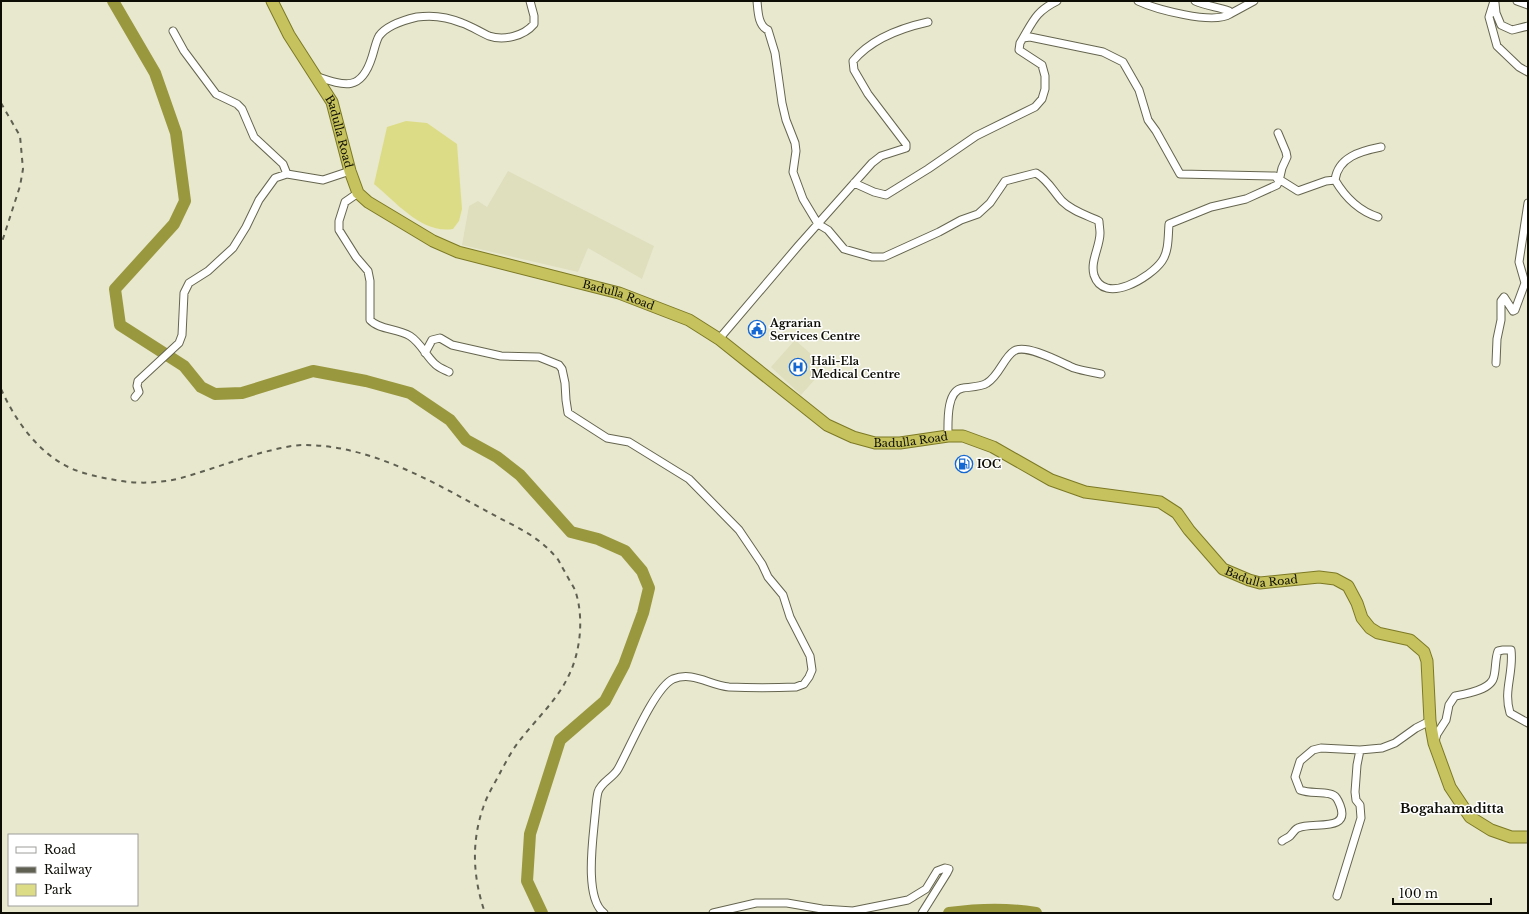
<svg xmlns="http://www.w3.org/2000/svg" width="1529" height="914" viewBox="0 0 1529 914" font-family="'Libre Baskerville',serif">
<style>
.built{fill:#dfdfbe}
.green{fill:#dddc86}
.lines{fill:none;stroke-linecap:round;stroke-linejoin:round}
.river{stroke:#9a983f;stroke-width:12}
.minor-casing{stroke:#65654f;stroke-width:9}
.trunk-casing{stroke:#7c7924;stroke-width:13}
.minor{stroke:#fff;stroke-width:7}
.trunk{stroke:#c6c25e;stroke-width:11}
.rail{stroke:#606052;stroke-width:2;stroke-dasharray:5 5;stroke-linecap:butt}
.labels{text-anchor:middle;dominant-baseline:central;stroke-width:3;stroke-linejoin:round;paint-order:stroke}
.street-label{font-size:11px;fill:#0d0d05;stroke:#fff}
.poi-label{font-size:11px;font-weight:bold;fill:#0d0d05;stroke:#fff;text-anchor:start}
.quarter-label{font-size:13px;font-weight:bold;fill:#0d0d05;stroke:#fff}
</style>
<rect width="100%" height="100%" fill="#e8e8cf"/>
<path class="built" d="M 508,171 L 654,246 L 642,279 L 588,248 L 578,272 L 462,245 L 469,206 L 478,201 L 487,207 Z
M 795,340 L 826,367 L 801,395 L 771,367 Z"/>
<path class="green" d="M 406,121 L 427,123 L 457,144 L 462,209 L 459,221 L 453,229 C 422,234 397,203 374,184 L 387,127 Z"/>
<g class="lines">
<path class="river" d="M 113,1 L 155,73 L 176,133 L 185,201 L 174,224 L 115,289 L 120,325 L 184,366 L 201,387 L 215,394 L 242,393 L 313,371 L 366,381 L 410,393 L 450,420 L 466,440 L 497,457 L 520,475 L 571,532 L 598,539 L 625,551 L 642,571 L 649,588 L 643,613 L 624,665 L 605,701 L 560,740 L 530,834 L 527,881 L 542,913
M 949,913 C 978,909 1007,908 1036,913"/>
<defs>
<path id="minor" d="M 757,1 C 758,11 758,26 768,30 L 775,53 L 782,103 L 786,120 L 795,143 L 796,151 L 793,172 L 803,199 L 818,224 L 828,230 L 844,249 L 872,257 L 884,257 L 939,232 L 961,220 L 978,214 L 990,203 L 1005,181 L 1036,173 C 1048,180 1053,191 1062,201 C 1072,211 1086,215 1099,221 C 1099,225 1100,229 1100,233 C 1100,247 1090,261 1094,275 C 1104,306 1151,277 1162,261 C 1169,251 1168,236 1169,224 L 1211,207 L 1246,199 L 1277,185 L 1279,181 L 1275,176 L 1180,174 L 1156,131 L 1148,120 L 1139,90 L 1123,62 L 1103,52 L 1030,37 L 1023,38 L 1020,43 L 1019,50 L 1042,65 L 1045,76 L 1045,89 L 1042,99 L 1035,107 L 976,136 L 928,169 L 886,195 L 874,192 L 854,183
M 1138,1 C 1155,9 1213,25 1230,14 L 1229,11 C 1218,7 1206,6 1195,1
M 1494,1 L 1489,17 L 1497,46 L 1519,67 L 1528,72
M 1517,1 L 1528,5
M 1495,3 L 1496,13 L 1501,25 L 1512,30 L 1528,26
M 1230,14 L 1254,1
M 173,31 L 184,51 L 216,94 L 237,104 L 242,109 L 254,137 L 283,164 L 287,174
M 1023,38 C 1034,19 1037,11 1057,1
M 315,76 C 345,86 361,92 372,57 C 374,51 376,41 379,36 C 387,25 404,20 417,17 C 431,15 448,17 462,23 C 471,26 480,32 489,36 C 504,41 524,36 534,24 L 534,16 L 530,1
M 1278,133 L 1286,152 L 1287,157 L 1282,168 L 1279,181 L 1282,181 L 1298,191 L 1326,181 L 1335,180 C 1345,197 1359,211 1378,217
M 1335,180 C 1338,157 1361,151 1381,147
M 358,193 L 345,202 L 339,221 L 339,230 L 356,257 L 368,271 L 370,281 L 370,320 C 379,330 397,328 410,336 C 421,343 426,356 435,364 C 439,368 445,370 449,372
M 719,339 L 799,245 L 872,163 L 881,156 L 906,148 L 906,144 L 868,94 L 854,70 L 853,61 C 871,39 901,28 928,22
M 425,353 L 432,340 L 440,338 L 452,345 L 501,356 L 539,357 L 559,365 L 562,369 L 565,383 L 566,400 L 568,413 L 607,438 L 629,442 L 689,479 L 739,530 L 762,564 L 768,577 L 783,595 L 790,617 L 810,656 L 812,670 L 809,677 L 804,684 L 796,687 C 773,688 751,688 729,687 C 709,685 693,671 673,679 C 654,688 629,750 618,769 C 613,778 601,782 598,792 C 596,800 596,809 595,816 C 593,839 584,898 604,913
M 1496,363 L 1497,339 L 1501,320 L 1501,301 L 1504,297 L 1513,311 L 1515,310 L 1525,283 L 1519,262 L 1528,203
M 135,397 L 139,392 L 137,386 L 138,381 L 179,343 L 182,335 L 184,293 L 189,283 L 208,271 L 233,248 L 246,227 L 259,200 L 275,178 L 287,174 L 323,180 L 350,171
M 948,436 C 948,423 946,390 963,388 C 970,387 981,387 987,383 C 999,376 1004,357 1014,351 C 1026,343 1062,363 1074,368 C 1083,371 1092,372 1101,374
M 1435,741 L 1437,734 L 1446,720 L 1449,705 L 1455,696 C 1466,694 1492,690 1494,676 C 1496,668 1495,659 1498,651 L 1503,650 L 1511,650 C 1514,673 1503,690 1510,713 L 1528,723
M 1282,841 C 1284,839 1288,838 1290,836 C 1293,833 1295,829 1298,828 C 1312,821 1351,833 1340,805 C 1338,800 1336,795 1330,794 C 1320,791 1310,794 1300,790 L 1295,777 L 1300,761 L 1313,750 L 1321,748 L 1360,750 L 1382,748 L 1395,743 L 1416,728 L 1430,721
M 1337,896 L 1361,818 L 1360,805 L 1356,800 L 1355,792 L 1357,765 L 1360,750
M 713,913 L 756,903 L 787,903 L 822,909 L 853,911 L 908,900 L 926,889 L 937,871 L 945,868 L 949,869 L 947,873 L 922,913"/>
<g id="trunk">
<path id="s1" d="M 272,1 L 289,35 L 332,102 L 350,171 L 358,193 L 368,202 L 433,241 L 458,252 L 619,293 L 689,320 L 719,339 L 827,425 L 853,437 L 875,443 L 900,443 L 948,436 L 963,436 L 993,447 L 1051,480 L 1085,492 L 1160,502 L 1177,513 L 1189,530 L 1223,569 L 1249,580 L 1260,583 L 1319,577 L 1335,579 L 1348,586 L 1357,603 L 1362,618 L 1370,628 L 1378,633 L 1410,640 L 1424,652 L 1427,661 L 1430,721 L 1434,743 L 1450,787 L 1470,817 L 1491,830 L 1511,837 L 1528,837"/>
</g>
</defs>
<use href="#minor" class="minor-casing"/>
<use href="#trunk" class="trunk-casing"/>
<use href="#minor" class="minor"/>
<use href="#trunk" class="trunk"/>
<path class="rail" d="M 1,103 L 20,136 L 23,169 L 20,186 L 1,245
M 1,389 C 16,422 40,456 75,470 C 86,474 98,477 110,479 C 133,484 157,484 181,478 C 209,470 236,460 264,452 C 277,449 291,445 304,445 C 371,445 433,482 490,513 C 512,525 537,535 554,555 C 559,559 561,566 565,572 C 568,578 572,584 575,590 C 584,616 581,650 569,675 C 557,701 534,721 517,744 C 511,752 506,762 501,771 C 495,783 487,795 483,808 C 471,843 473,878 485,913"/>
</g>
<defs>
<symbol id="civic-ring" viewBox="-11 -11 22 22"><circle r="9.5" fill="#fff" stroke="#1567d1" stroke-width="1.5"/><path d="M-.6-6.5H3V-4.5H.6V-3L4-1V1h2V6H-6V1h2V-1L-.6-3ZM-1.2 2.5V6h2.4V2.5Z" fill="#1567d1"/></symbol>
<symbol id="hospital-ring" viewBox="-11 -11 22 22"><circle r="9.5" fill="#fff" stroke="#1567d1" stroke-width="1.5"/><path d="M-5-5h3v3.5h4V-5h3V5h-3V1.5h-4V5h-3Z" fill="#1567d1"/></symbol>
<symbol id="fuel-ring" viewBox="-11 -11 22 22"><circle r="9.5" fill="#fff" stroke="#1567d1" stroke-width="1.5"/><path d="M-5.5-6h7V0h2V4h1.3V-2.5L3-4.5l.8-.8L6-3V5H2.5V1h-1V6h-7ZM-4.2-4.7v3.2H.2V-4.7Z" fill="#1567d1"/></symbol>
</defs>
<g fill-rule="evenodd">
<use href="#civic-ring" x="747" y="319" width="20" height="20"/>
<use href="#hospital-ring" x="788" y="357" width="20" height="20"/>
<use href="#fuel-ring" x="954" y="454" width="20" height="20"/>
</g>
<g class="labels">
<g class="street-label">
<text stroke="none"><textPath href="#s1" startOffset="148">Badulla Road</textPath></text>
<text stroke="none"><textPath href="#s1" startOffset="495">Badulla Road</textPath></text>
<text stroke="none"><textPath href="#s1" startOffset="831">Badulla Road</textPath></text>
<text stroke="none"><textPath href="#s1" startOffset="1227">Badulla Road</textPath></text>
</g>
<g class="poi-label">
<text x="770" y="323">Agrarian<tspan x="770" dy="13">Services Centre</tspan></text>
<text x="811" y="361">Hali-Ela<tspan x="811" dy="13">Medical Centre</tspan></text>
<text x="977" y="464">IOC</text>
</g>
<g class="quarter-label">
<text x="1452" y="808">Bogahamaditta</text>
</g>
</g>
<rect width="1529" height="914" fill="none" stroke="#0d0d05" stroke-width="4"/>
<rect x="8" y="834" width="130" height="72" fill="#ffffff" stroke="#9e9e9b"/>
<rect x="16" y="847" width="20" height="6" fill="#ffffff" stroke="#9e9e9b"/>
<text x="44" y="854" font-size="12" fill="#0d0d05">Road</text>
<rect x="16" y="867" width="20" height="6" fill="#606052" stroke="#9e9e9b"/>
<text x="44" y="874" font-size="12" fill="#0d0d05">Railway</text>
<rect x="16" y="884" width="20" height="12" fill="#dddc86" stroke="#9e9e9b"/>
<text x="44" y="894" font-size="12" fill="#0d0d05">Park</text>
<path d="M1393 898v6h98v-6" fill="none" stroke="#0d0d05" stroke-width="2"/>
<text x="1399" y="898" font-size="12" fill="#0d0d05" stroke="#ffffff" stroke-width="3" paint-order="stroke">100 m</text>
</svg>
